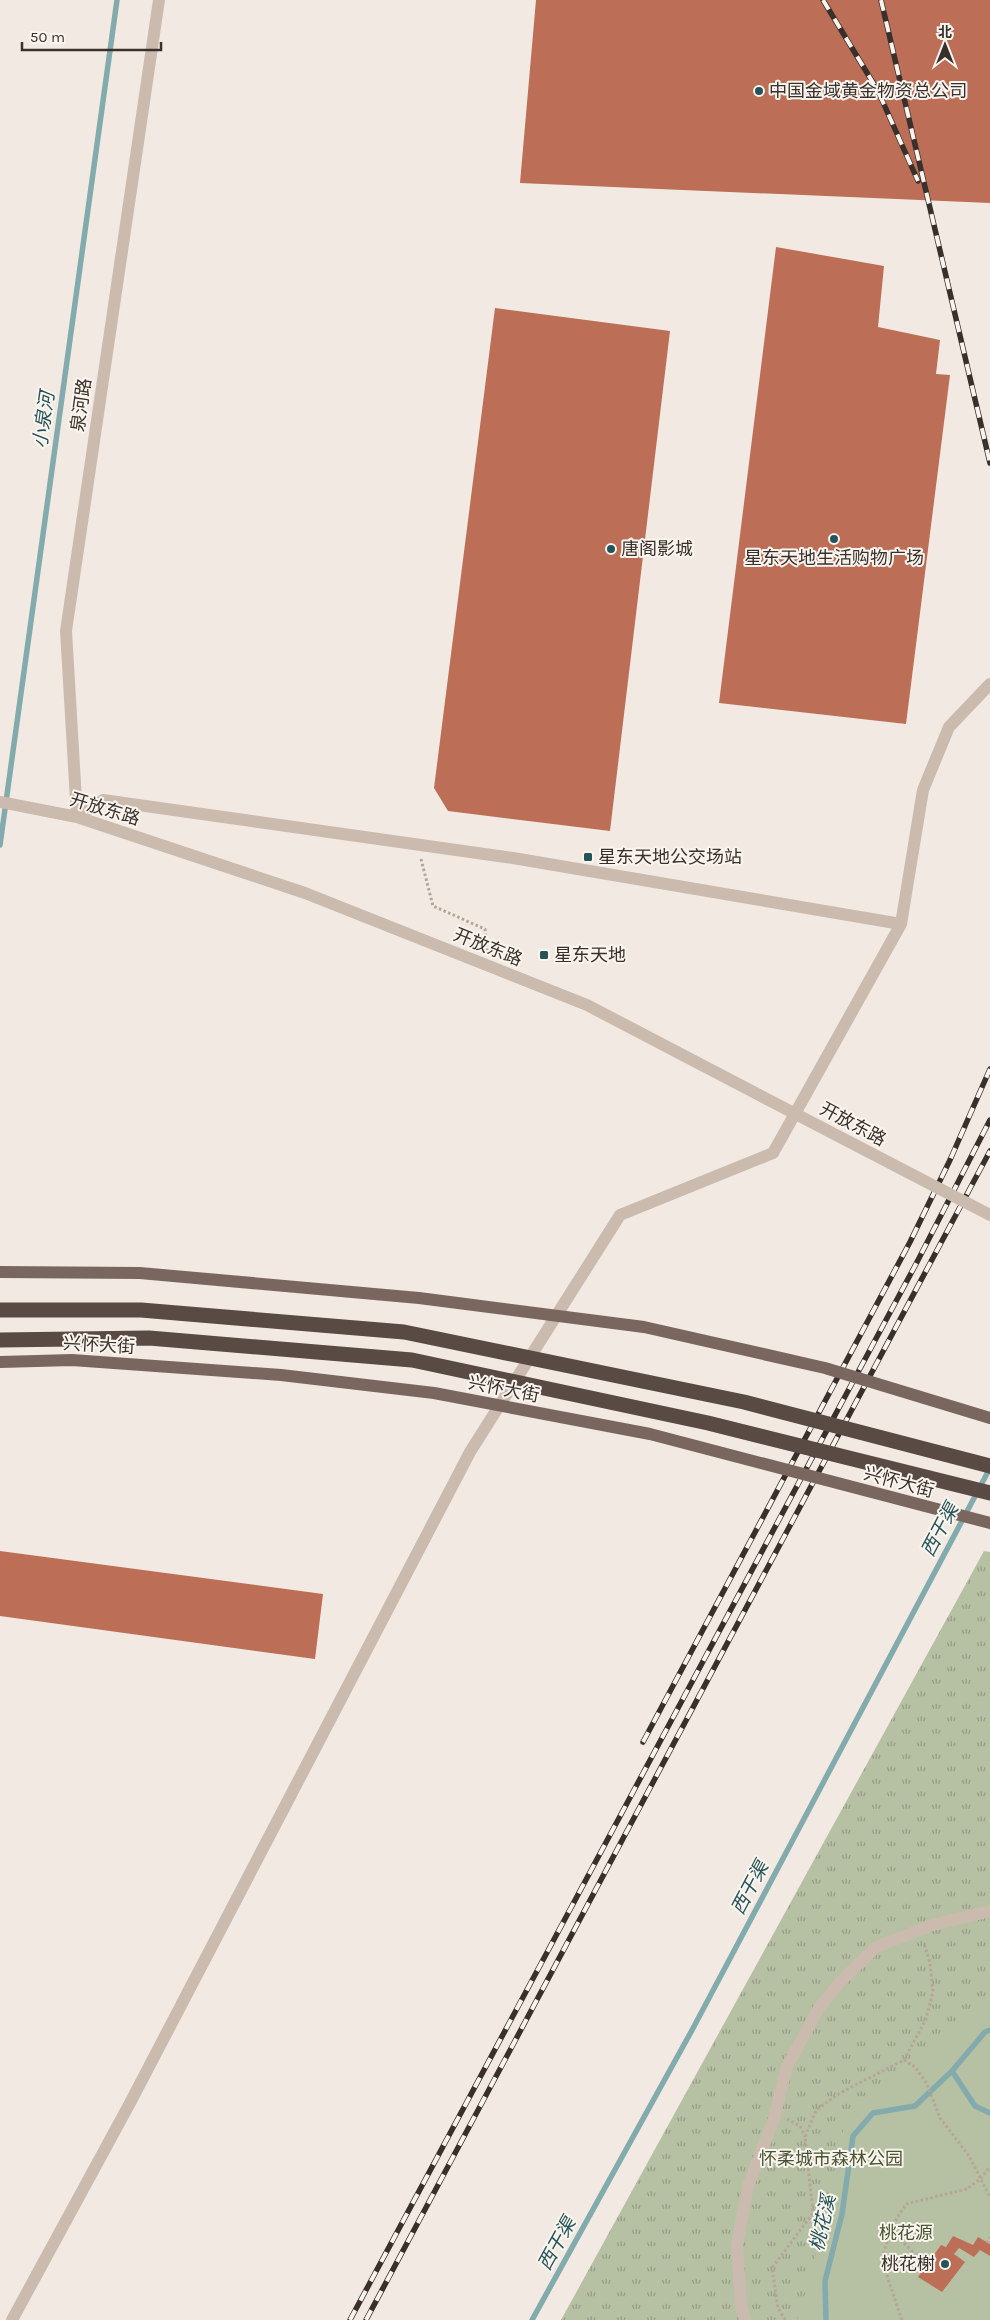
<svg xmlns="http://www.w3.org/2000/svg" width="990" height="2320" viewBox="0 0 990 2320" font-family="Karla,'Noto Sans SC',sans-serif">
<style>
.grass{fill:url(#grass-tufts)}
.garden{fill:#b6c0a3}
.lines{fill:none;stroke-linecap:round;stroke-linejoin:round}
.stream{stroke:#83abad;stroke-width:5.5}
.building{fill:#bc6e56}
.path{stroke:#b5a599;stroke-width:3;stroke-dasharray:2.5 2.5;stroke-linecap:butt}
.minor{stroke:#cabbae;stroke-width:12}
.rail-casing{stroke:#39302c;stroke-width:5.5}
.rail{stroke:#faf4ee;stroke-width:4;stroke-dasharray:11;stroke-linecap:butt}
.minor-bridge{stroke:#cabbae;stroke-width:12}
.major-bridge{stroke:#79675f;stroke-width:12}
.highway-bridge{stroke:#594a44;stroke-width:15}
.poi-dot{fill:#245458;stroke:#faf4ee;stroke-width:2}
.labels{text-anchor:middle;dominant-baseline:central;stroke-width:4;stroke-linejoin:round;paint-order:stroke}
.poi-label{font-size:18px;fill:#39302c;stroke:#faf4ee;text-anchor:start}
.street-label{font-size:18px;fill:#39302c;stroke:#faf4ee}
.park-label{font-size:18px;fill:#485532;stroke:#faf4ee}
.water-label{font-size:19px;font-style:italic;fill:#245458;stroke:#faf4ee}
</style>
<defs>
<pattern id="grass-tufts" width="24" height="20" patternUnits="userSpaceOnUse" patternTransform="scale(1.25)"><rect width="24" height="20" fill="#b6c0a3"/><path d="M3 7l-1-3M5 7V3M7 7l1-3M15 17l-1-3M17 17v-4M19 17l1-3" fill="none" stroke="#959c85"/></pattern>
</defs>
<rect width="100%" height="100%" fill="#f2eae2"/>
<path class="grass" d="M 984,1551 L 990,1552 L 990,2320 L 561,2320 Z"/>
<path class="garden" d="M 990,2003 L 990,2320 L 797,2320 L 812,2271 L 846,2118 L 931,2056 L 966,2012 Z"/>
<g class="lines">
<path class="stream" d="M 0,845 L 117,0
M 952,2071 L 985,2032 L 990,2030
M 532,2320 L 691,2032 L 990,1468
M 826,2320 L 825,2281 L 842,2214 L 853,2136 L 873,2113 L 915,2106 L 952,2071 L 975,2106 L 990,2113"/>
</g>
<path class="building" d="M 536,0 L 990,0 L 990,203 L 520,183 Z
M 776,247 L 884,266 L 878,327 L 940,340 L 936,374 L 950,375 L 906,724 L 719,703 Z
M 495,308 L 670,331 L 610,831 L 448,811 L 434,788 Z
M 0,1551 L 323,1594 L 315,1659 L 0,1616 Z
M 953,2236 L 973,2245 L 978,2237 L 990,2244 L 990,2256 L 980,2250 L 974,2257 L 959,2248 L 954,2254 L 965,2262 L 942,2292 L 918,2277 L 941,2245 L 946,2247 Z"/>
<g class="lines">
<path class="path" d="M 421,859 L 433,906 L 485,929 L 487,950
M 904,2060 L 915,2067 L 927,2084 L 940,2118 L 969,2156 L 990,2197
M 787,2119 L 800,2126 L 805,2137
M 890,2229 L 926,2265
M 987,2243 L 990,2237
M 785,2320 L 778,2308 L 772,2268 L 813,2213 L 805,2137 L 816,2110 L 840,2093 L 904,2060 L 926,2019 L 933,1992 L 930,1963 L 924,1943
M 902,2320 L 882,2261 L 890,2229 L 906,2204 L 967,2189 L 980,2179 L 990,2167"/>
<path class="minor" d="M 0,802 L 77,817 L 305,893 L 587,1005 L 763,1097
M 77,817 L 103,800 L 513,858 L 901,924
M 77,817 L 66,631 L 159,0
M 12,2320 L 130,2103 L 470,1452 L 620,1215 L 773,1153 L 901,924 L 923,790 L 949,727 L 990,684
M 745,2320 L 741,2306 L 737,2245 L 748,2186 L 773,2122 L 787,2066 L 819,2008 L 840,1982 L 876,1947 L 932,1925 L 990,1911"/>
<defs>
<path id="rail" d="M 823,0 L 878,91 L 918,181
M 881,0 L 990,463
M 643,1742 L 910,1242 L 950,1160 L 990,1069
M 350,2320 L 916,1264 L 990,1120
M 366,2320 L 990,1151"/>
</defs>
<use href="#rail" class="rail-casing"/>
<use href="#rail" class="rail"/>
<path class="minor-bridge" d="M 763,1097 L 990,1215"/>
<path class="major-bridge" d="M 0,1272 L 140,1273 L 419,1298 L 644,1327 L 825,1368 L 990,1418
M 0,1362 L 72,1360 L 281,1375 L 434,1393 L 650,1434 L 990,1523"/>
<path class="highway-bridge" d="M 0,1310 L 141,1310 L 404,1332 L 744,1402 L 990,1466
M 0,1340 L 149,1338 L 412,1360 L 708,1423 L 990,1493"/>
</g>
<g class="poi-dot">
<circle cx="759" cy="91" r="5"/>
<circle cx="834" cy="539" r="5"/>
<circle cx="611" cy="549" r="5"/>
<rect x="583" y="852" width="10" height="10" rx="2.5"/>
<rect x="539" y="950" width="10" height="10" rx="2.5"/>
<circle cx="945" cy="2264" r="5"/>
</g>
<g class="labels">
<g class="poi-label">
<text x="769" y="91">中国金域黄金物资总公司</text>
<text x="621" y="549">唐阁影城</text>
<text x="834" y="558" text-anchor="middle">星东天地生活购物广场</text>
<text x="598" y="857">星东天地公交场站</text>
<text x="554" y="955">星东天地</text>
<text x="935" y="2264" text-anchor="end">桃花榭</text>
</g>
<g class="street-label">
<text transform="translate(81 405) rotate(-82)">泉河路</text>
<text transform="translate(105 809) rotate(17)">开放东路</text>
<text transform="translate(488 947) rotate(22)">开放东路</text>
<text transform="translate(853 1124) rotate(28)">开放东路</text>
<text transform="translate(99 1345) rotate(3)">兴怀大街</text>
<text transform="translate(504 1389) rotate(11)">兴怀大街</text>
<text transform="translate(899 1482) rotate(15)">兴怀大街</text>
</g>
<g class="park-label">
<text x="831" y="2159">怀柔城市森林公园</text>
<text x="906" y="2233">桃花源</text>
</g>
<g class="water-label">
<text transform="translate(44 420) rotate(-82)">小泉河</text>
<text transform="translate(940 1530) rotate(-62)">西干渠</text>
<text transform="translate(750 1888) rotate(-62)">西干渠</text>
<text transform="translate(823 2223) rotate(-77)">桃花溪</text>
<text transform="translate(557 2244) rotate(-61)">西干渠</text>
</g>
</g>
<g transform="translate(945 45)" stroke="#faf4ee" stroke-width="4" paint-order="stroke">
<path d="M0-4L9 19L0 12L-9 19Z" fill="#39302c"/>
<text y="-8" font-size="14" font-weight="bold" text-anchor="middle" fill="#39302c">北</text>
</g>
<path d="M22 42v8h139v-8" fill="none" stroke="#39302c" stroke-width="2.5"/>
<text x="30" y="42" font-size="15" fill="#39302c" stroke="#faf4ee" stroke-width="4" paint-order="stroke">50 m</text>
</svg>
